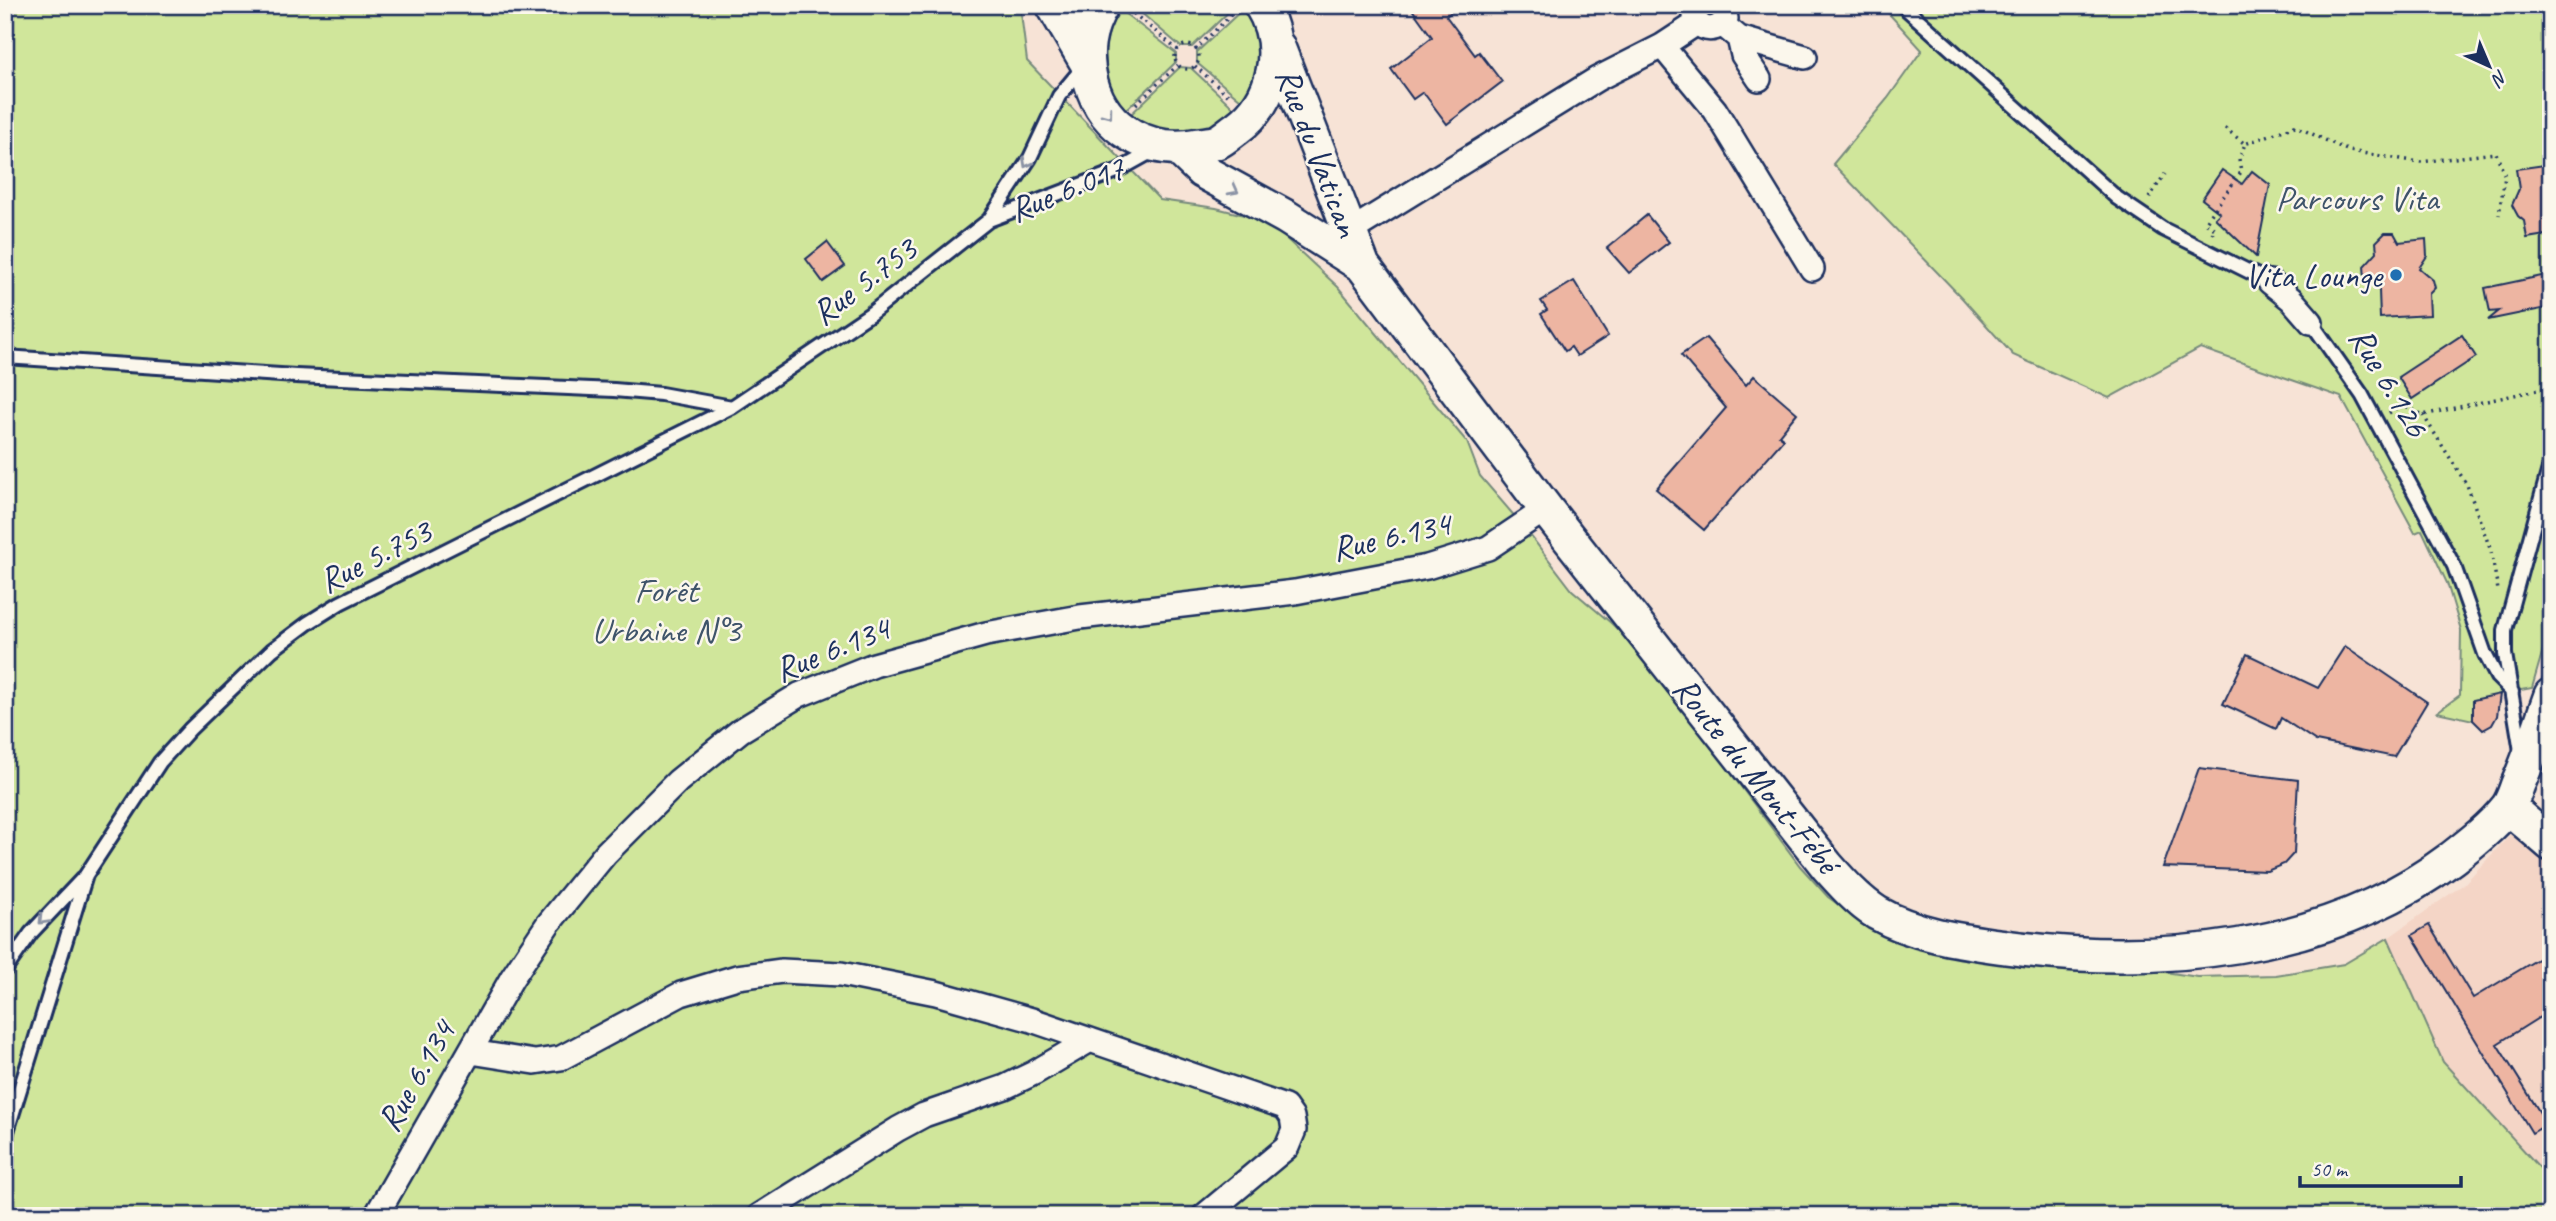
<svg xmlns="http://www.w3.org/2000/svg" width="2556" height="1221" viewBox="0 0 2556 1221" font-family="Caveat,sans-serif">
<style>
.built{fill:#f4d5c6}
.green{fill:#d0e69b;stroke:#768a7c;stroke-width:2}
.building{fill:#edb5a2;stroke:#1b2f5e;stroke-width:2}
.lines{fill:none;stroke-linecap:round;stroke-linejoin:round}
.lane-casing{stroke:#1b2f5e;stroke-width:18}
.street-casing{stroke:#1b2f5e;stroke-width:28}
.secondary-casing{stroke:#1b2f5e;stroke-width:38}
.path{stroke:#1b2f5e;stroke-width:3.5;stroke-dasharray:2 5;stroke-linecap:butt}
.lane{stroke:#fbf7ec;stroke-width:12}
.street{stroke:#fbf7ec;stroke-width:23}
.secondary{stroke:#fbf7ec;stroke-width:33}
.oneway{stroke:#8b93a5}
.poi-dot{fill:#1f6fb2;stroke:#fbf7ec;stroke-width:2.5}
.labels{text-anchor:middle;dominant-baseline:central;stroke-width:5;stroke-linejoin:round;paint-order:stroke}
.street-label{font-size:35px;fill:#1b2f5e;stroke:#fbf7ec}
.park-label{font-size:35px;fill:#3f546a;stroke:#fbf7ec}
.poi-label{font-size:35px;fill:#1b2f5e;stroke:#fbf7ec;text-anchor:end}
</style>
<rect width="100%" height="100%" fill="#f7e3d6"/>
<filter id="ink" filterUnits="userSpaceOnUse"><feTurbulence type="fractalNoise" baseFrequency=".0143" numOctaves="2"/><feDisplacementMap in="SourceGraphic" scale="14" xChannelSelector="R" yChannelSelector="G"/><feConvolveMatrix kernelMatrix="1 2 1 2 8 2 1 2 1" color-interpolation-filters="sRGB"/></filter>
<g filter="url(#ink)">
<path class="built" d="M 2512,833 L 2551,866 L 2551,1180 L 2443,1062 L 2388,938 L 2464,884 Z"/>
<path class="green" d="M 5,5 L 1020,5 L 1027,61 L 1160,200 L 1216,208 L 1248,216 L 1279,232 L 1338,287 L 1467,442 L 1480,476 L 1523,526 L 1572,590 L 1611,623 L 1654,665 L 1705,729 L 1733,776 L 1800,866 L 1828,897 L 1861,921 L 2121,971 L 2165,972 L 2198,977 L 2276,975 L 2344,964 L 2388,938 L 2443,1062 L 2551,1180 L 2551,1216 L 5,1216 Z
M 1132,5 L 1236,5 L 1192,47 L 1181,47 Z
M 1881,5 L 2551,5 L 2551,622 L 2532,688 L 2500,694 L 2473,720 L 2437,712 L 2460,695 L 2461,630 L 2447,583 L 2422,530 L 2415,533 L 2341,397 L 2200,348 L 2109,398 L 2013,355 L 1962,298 L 1833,164 L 1888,98 L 1922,50 Z
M 1245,7 L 1248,10 L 1263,58 L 1247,105 L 1197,63 L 1197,52 Z
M 1119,9 L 1176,53 L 1176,62 L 1125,111 C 1095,80 1101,43 1119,9 Z
M 1180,67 L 1191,68 L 1239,113 L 1207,133 L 1157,133 L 1129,116 Z"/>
<path class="building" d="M 1409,5 L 1461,5 L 1446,16 L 1475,55 L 1479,52 L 1502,82 L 1447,124 L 1423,92 L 1413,99 L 1391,69 L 1432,37 Z
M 2551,164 L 2551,234 L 2527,238 L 2524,221 L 2518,216 L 2512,205 L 2519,189 L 2516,169 Z
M 2222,170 L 2242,184 L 2252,171 L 2270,185 L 2256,257 L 2215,218 L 2220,213 L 2202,199 Z
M 1647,215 L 1669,242 L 1629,273 L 1607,248 Z
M 2385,233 L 2394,233 L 2399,242 L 2426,239 L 2427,256 L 2419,268 L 2433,280 L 2435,288 L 2429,294 L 2430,315 L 2380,318 L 2379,290 L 2365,278 L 2364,266 L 2377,252 L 2376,242 Z
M 827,242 L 845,266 L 823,282 L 806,259 Z
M 2551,274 L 2551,307 L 2488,320 L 2499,311 L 2490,312 L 2485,288 Z
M 1574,281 L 1608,336 L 1577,356 L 1571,347 L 1565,351 L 1541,314 L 1547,310 L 1541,301 Z
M 2462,335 L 2476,357 L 2412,399 L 2398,377 Z
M 1706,338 L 1746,385 L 1754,376 L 1797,413 L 1779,435 L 1784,439 L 1704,530 L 1656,489 L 1726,408 L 1681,355 Z
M 2345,646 L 2427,702 L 2394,757 L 2316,741 L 2281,718 L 2276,729 L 2223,704 L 2247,654 L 2318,688 Z
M 2500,694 L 2497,716 L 2492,725 L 2483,730 L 2473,720 L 2473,700 Z
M 2199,768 L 2298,780 L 2294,853 L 2284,864 L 2267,871 L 2163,867 Z
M 2429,925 L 2473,998 L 2551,951 L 2551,1010 L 2497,1044 L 2547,1124 L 2532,1133 L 2412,935 Z"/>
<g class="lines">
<defs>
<path id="lane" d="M 1902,5 L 2117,198 L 2163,229 L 2270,282
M 989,220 L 1117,171 L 1153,151
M 2311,322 L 2362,395 L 2454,566 L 2485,654 L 2497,677 L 2512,692
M 5,357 L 296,376 L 614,390 L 661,394 L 732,407
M 2521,751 L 2505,654 L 2505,630 L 2551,461
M 5,970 L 31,933 L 83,878
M 5,1138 L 86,875 L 160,762 L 190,729 L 272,650 L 308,623 L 340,603 L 732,407 L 870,314 L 989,220 L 1030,158 L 1059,96 L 1084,66"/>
<path id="street" d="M 1696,5 C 1689,27 1713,38 1726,19 L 1724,5
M 1722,24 L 1739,38 L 1805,57
M 1739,38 L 1743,55 L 1759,79
M 1662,46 L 1715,110 L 1812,269
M 1349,232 L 1597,79 L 1662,46 L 1697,23
M 2270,282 L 2291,299 L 2311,322
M 471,1052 L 535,1062 L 561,1058 L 681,994 L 737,977 L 782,971 L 841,974 L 936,993 L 1032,1020 L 1285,1107 L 1292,1117 L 1294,1130 L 1287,1147 L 1204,1216
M 376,1216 L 512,978 L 548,924 L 606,853 L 678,781 L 740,731 L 799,695 L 874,665 L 986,634 L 1080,617 L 1295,592 L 1427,567 L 1488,548 L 1546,509
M 759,1216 L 898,1129 L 924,1115 L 1005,1087 L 1034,1073 L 1090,1040"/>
<path id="secondary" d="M 1053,5 L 1087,63
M 1102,5 C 1087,30 1084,54 1091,82 C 1104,131 1151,155 1199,145 C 1205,144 1214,144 1219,141 C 1225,138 1231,132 1237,128 C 1275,100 1287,47 1261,5
M 1278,47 L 1363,266
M 1179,149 L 1202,171 L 1286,217 L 1363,266 L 1546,509 L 1827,866 C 1842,883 1858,901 1877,913 C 1915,935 1962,941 2005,947 C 2156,967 2326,953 2452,858 C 2470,844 2492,827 2507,808 C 2512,802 2515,792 2518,784 C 2531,755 2540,725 2551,695
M 2508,807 L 2551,844"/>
</defs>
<use href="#lane" class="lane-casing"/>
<use href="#street" class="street-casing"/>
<use href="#secondary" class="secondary-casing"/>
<path class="path" d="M 1128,9 L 1178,50
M1175 57a12 12 0 1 1 24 0a12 12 0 1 1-24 0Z
M 1195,50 L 1234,12
M 1195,66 L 1230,97
M 1136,104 L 1178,65
M 2225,128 L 2245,144 L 2295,126 L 2349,151 L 2420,162 L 2496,153 L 2505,176 L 2499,215
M 2149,198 L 2165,174
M 2212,234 L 2215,229 L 2205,223 L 2241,172 L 2239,159 L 2245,144
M 2389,413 L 2402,404 L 2423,415 L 2551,387
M 2423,415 L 2467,485 L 2491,551 L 2498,590"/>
<use href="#lane" class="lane"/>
<use href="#street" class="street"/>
<use href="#secondary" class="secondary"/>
</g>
<defs><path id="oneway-chevron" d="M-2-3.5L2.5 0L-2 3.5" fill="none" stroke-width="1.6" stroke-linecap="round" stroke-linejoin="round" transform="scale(1.75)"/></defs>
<g class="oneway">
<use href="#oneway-chevron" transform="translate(1108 114) rotate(53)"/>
<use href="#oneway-chevron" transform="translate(1027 163) rotate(119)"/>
<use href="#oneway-chevron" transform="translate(1234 190) rotate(28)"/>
<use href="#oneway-chevron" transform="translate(43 920) rotate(134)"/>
</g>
</g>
<circle class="poi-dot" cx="2396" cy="275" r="7"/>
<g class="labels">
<g class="street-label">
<text transform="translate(1318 152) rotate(69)">Rue du Vatican</text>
<text transform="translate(1067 189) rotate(-22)">Rue 6.017</text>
<text transform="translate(864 281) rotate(-37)">Rue 5.753</text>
<text transform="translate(2389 382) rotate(59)">Rue 6.126</text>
<text transform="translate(1391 536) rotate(-13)">Rue 6.134</text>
<text transform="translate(375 556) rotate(-27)">Rue 5.753</text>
<text transform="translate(832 649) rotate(-22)">Rue 6.134</text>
<text transform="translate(1756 775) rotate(51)">Route du Mont-Fébé</text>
<text transform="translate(416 1076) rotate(-60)">Rue 6.134</text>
</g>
<g class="park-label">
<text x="2357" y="198">Parcours Vita</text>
<text x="666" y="590">Forêt<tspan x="666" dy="40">Urbaine N°3</tspan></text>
</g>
<g class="poi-label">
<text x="2382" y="275">Vita Lounge</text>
</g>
</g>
<rect width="2556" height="1221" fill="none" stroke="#fbf7ec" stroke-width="28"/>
<rect x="14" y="14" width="2528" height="1193" fill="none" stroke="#1b2f5e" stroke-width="2.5" filter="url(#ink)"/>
<g transform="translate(2489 66) rotate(136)" stroke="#fbf7ec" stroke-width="5" paint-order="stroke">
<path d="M0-5L12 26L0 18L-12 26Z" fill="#1b2f5e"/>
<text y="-10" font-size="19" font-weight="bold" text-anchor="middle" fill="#1b2f5e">N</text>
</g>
<path d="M2300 1176v10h161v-10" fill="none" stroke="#1b2f5e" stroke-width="3.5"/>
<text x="2311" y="1176" font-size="21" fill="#1b2f5e" stroke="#fbf7ec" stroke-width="5" paint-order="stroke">50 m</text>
</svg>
